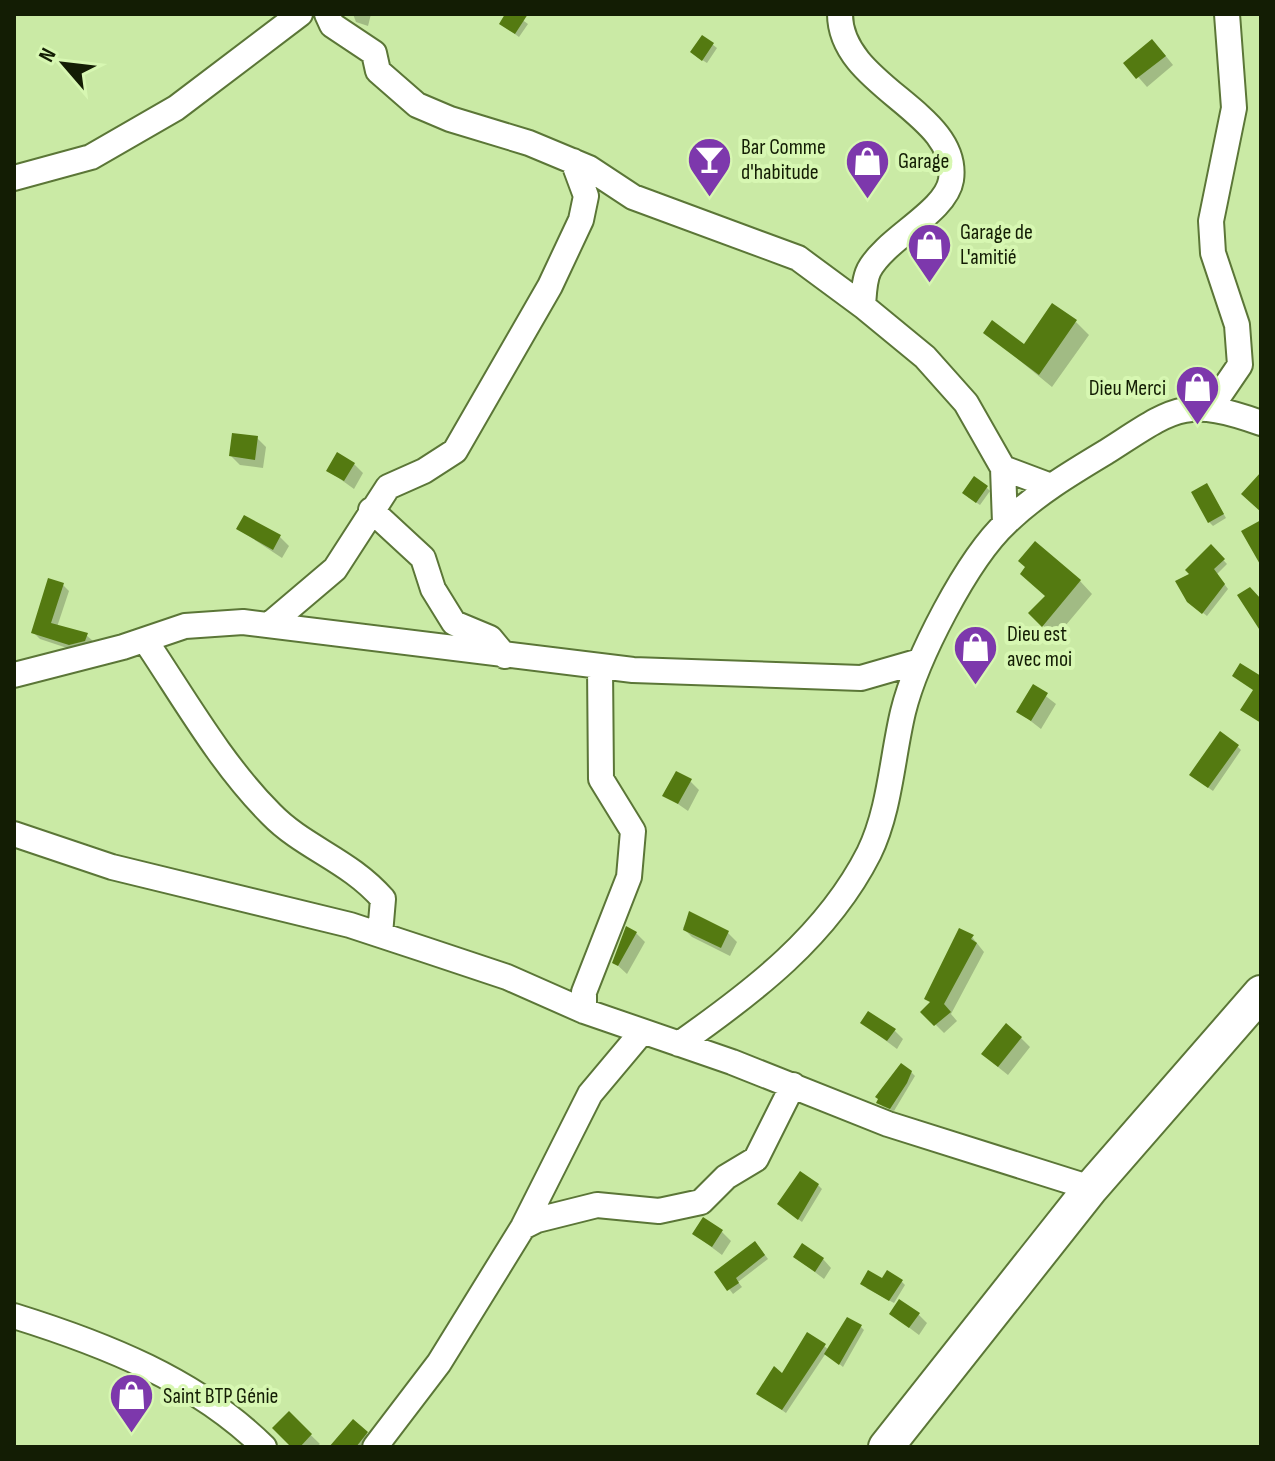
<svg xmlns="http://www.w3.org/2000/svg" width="1275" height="1461" viewBox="0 0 1275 1461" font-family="'Sofia Sans Condensed',sans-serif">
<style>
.shadow{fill:#0003}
.building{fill:#547a11}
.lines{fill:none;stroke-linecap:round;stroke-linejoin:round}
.street-casing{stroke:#5b7637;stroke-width:28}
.secondary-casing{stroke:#5b7637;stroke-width:38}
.street{stroke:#fff;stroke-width:24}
.secondary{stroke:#fff;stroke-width:34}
.labels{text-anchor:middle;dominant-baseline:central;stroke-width:8;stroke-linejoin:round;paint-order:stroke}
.poi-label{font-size:22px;fill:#131d04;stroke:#d7f7b2;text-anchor:start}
</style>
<rect width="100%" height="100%" fill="#caeaa5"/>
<path class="shadow" d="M 353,14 L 371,14 L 368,26 L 356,22 Z
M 507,14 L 514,14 L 528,24 L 519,37 L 505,27 Z
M 703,37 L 717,48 L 707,63 L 696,56 Z
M 1161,50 L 1173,65 L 1147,87 L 1126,63 Z
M 1076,322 L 1089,335 L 1052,387 L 985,332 L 1024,347 Z
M 257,438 L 266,447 L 263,468 L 240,465 L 231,456 Z
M 354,464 L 363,473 L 354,489 L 329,471 Z
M 1207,485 L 1226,518 L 1213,526 L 1209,522 Z
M 986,487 L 990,491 L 980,505 L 968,497 Z
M 238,529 L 280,537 L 289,546 L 282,558 Z
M 1211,547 L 1227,564 L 1217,574 L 1228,589 L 1207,616 L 1193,605 L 1192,574 Z
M 1080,581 L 1092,594 L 1055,638 L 1031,613 L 1047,597 Z
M 63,585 L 69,591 L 57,627 L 86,635 L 93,641 L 91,647 L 76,651 L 40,639 L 34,633 Z
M 1034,687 L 1056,704 L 1041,729 L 1019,712 Z
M 1237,746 L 1241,750 L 1213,791 L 1196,779 Z
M 690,781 L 699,790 L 688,811 L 665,795 Z
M 690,914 L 728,933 L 737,942 L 730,956 L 692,937 L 683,928 Z
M 636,933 L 645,942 L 627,974 L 614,962 Z
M 972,937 L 984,952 L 951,1014 L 957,1021 L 944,1033 L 923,1012 L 932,1003 L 927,998 Z
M 862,1023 L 894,1030 L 903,1039 L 897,1049 Z
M 1021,1038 L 1030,1047 L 1008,1075 L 993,1063 Z
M 911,1072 L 915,1076 L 894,1111 L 882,1106 L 880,1100 Z
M 818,1185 L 822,1189 L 802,1222 L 783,1208 Z
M 722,1232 L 731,1241 L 722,1255 L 694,1234 Z
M 759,1247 L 768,1259 L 738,1282 L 742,1287 L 733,1294 L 717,1273 Z
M 795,1257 L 823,1259 L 831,1268 L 824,1279 Z
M 883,1281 L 901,1281 L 905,1285 L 894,1303 L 866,1288 Z
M 891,1314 L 918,1314 L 927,1323 L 919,1335 Z
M 861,1327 L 864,1330 L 843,1367 L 826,1353 L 786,1413 L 759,1394 L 824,1346 L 829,1350 Z
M 289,1414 L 320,1444 L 316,1447 L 294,1447 Z
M 366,1433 L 375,1442 L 371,1447 L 338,1447 Z"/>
<path class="building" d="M 505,14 L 528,14 L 515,34 L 499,24 Z
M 702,35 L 714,43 L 702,61 L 690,52 Z
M 1152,39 L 1166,56 L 1136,79 L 1123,63 Z
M 1052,303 L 1077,320 L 1039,375 L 983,333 L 992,320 L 1024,344 Z
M 232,433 L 258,436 L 255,460 L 229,456 Z
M 337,452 L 355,463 L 344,481 L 326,471 Z
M 1261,472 L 1261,512 L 1241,494 Z
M 974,476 L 988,486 L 976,503 L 962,493 Z
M 1207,483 L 1224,514 L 1208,523 L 1191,492 Z
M 244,515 L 281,535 L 273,550 L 236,529 Z
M 1261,520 L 1261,566 L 1241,531 Z
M 1035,541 L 1081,580 L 1042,627 L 1028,613 L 1045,596 L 1020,574 L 1025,567 L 1018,561 Z
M 1211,544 L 1225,559 L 1214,569 L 1225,584 L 1202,614 L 1187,602 L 1175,581 L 1189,574 L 1185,570 Z
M 48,578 L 64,583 L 51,623 L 88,633 L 85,641 L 69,645 L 31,633 Z
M 1250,587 L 1261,599 L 1261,632 L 1237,595 Z
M 1240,663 L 1261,676 L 1261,723 L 1240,710 L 1253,690 L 1232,676 Z
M 1033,684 L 1048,693 L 1031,721 L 1016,712 Z
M 1220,731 L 1239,745 L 1208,788 L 1189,775 Z
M 676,771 L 692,779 L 678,804 L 662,796 Z
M 689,911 L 729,931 L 721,948 L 683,930 Z
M 626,926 L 637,932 L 618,966 L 612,963 Z
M 959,928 L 974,935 L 971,939 L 977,943 L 944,1004 L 951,1012 L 934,1026 L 920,1012 L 930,1002 L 924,999 Z
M 868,1011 L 896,1029 L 887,1041 L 860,1023 Z
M 1006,1023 L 1022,1037 L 998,1067 L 981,1054 Z
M 901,1063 L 912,1071 L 907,1083 L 890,1109 L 876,1103 L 878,1099 L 875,1097 Z
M 800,1171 L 819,1184 L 798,1220 L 777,1204 Z
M 703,1217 L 723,1230 L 712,1247 L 692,1234 Z
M 755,1241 L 765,1255 L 736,1278 L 739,1283 L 727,1291 L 714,1272 Z
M 802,1243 L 824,1258 L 815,1272 L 793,1257 Z
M 868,1270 L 882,1278 L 887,1270 L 903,1280 L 889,1301 L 860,1284 Z
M 899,1299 L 920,1313 L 909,1328 L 889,1314 Z
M 847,1317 L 862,1325 L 839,1365 L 824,1354 Z
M 807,1332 L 826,1344 L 782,1410 L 756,1394 L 774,1366 L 782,1373 Z
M 289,1411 L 312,1434 L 300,1447 L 291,1447 L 272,1428 Z
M 353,1419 L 368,1432 L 356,1447 L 329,1447 Z"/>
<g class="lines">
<defs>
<path id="street" d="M 327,14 L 332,25 L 374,53 L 378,71 L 417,105 L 450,119 L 529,143 L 589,168 L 633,197 L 798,258 L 863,306
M 840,14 C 840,87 961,112 951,180 C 946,212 886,238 869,270 C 864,280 864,294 863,306 L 925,357 L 966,403 L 1003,468 L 1005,523
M 14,178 L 91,157 L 176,108 L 300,14
M 1210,409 L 1240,365 L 1237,325 L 1213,253 L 1211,221 L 1234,108 L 1227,14
M 1003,468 L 1051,486
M 371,510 L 423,558 L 433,589 L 454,623 L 490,638 L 505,656
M 269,625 L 335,569 L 388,487 L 424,471 L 455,451 L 550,286 L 581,220 L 586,196 L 573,161
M 145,640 C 184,698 221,764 271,814 C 304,848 349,860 383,899 L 380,934
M 14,675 L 123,647 L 185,626 L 243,622 L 633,670 L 861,678 L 920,661
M 14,834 L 112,867 L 350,925 L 426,950 L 507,977 L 584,1011 L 732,1062 L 888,1124 L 1091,1188
M 584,1011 L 584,992 L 629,877 L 633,831 L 601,779 L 600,667
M 679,1044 C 753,992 827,936 869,853 C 890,810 892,758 903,712 C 916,659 967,559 1007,522 C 1036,494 1071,473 1106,452 C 1172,410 1183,395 1261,423
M 523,1227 L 537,1220 L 597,1205 L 659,1211 L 701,1202 L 726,1177 L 756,1159 L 793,1085
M 14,1316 C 104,1344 196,1380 264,1447
M 375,1447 L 439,1363 L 523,1227 L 590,1094 L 642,1032"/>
<path id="secondary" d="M 886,1447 L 1091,1188 L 1261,993"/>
</defs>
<use href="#street" class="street-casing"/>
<use href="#secondary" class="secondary-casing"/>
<use href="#street" class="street"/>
<use href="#secondary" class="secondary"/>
</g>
<defs>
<symbol id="bar-pin" viewBox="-11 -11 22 30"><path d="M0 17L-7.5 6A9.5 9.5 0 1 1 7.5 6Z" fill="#7d38ac" stroke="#d7f7b2"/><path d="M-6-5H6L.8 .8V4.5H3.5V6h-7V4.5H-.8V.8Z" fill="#fff"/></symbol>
<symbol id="shop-pin" viewBox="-11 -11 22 30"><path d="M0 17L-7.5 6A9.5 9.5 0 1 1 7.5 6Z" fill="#7d38ac" stroke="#d7f7b2"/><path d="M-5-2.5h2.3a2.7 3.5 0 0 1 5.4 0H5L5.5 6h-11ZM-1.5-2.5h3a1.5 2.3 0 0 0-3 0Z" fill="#fff"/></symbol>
</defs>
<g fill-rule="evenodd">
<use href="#bar-pin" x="684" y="134" width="51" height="69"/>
<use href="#shop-pin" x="842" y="136" width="51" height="69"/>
<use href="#shop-pin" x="904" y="220" width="51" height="69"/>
<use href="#shop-pin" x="1172" y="362" width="51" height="69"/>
<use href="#shop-pin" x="950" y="622" width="51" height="69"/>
<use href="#shop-pin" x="106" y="1370" width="51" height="69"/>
</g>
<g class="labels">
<g class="poi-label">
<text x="741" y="147">Bar Comme<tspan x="741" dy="25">d'habitude</tspan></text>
<text x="898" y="161">Garage</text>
<text x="960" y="232">Garage de<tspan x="960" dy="25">L'amitié</tspan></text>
<text x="1166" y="388" text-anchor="end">Dieu Merci</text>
<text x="1007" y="634">Dieu est<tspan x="1007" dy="25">avec moi</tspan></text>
<text x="163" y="1396">Saint BTP Génie</text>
</g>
</g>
<rect width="1275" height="1461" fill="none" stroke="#131d04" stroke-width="32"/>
<g transform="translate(64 64) rotate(298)" stroke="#d7f7b2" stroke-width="6" paint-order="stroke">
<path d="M0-6L14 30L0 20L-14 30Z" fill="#131d04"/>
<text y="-12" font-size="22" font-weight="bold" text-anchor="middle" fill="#131d04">N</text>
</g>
</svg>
